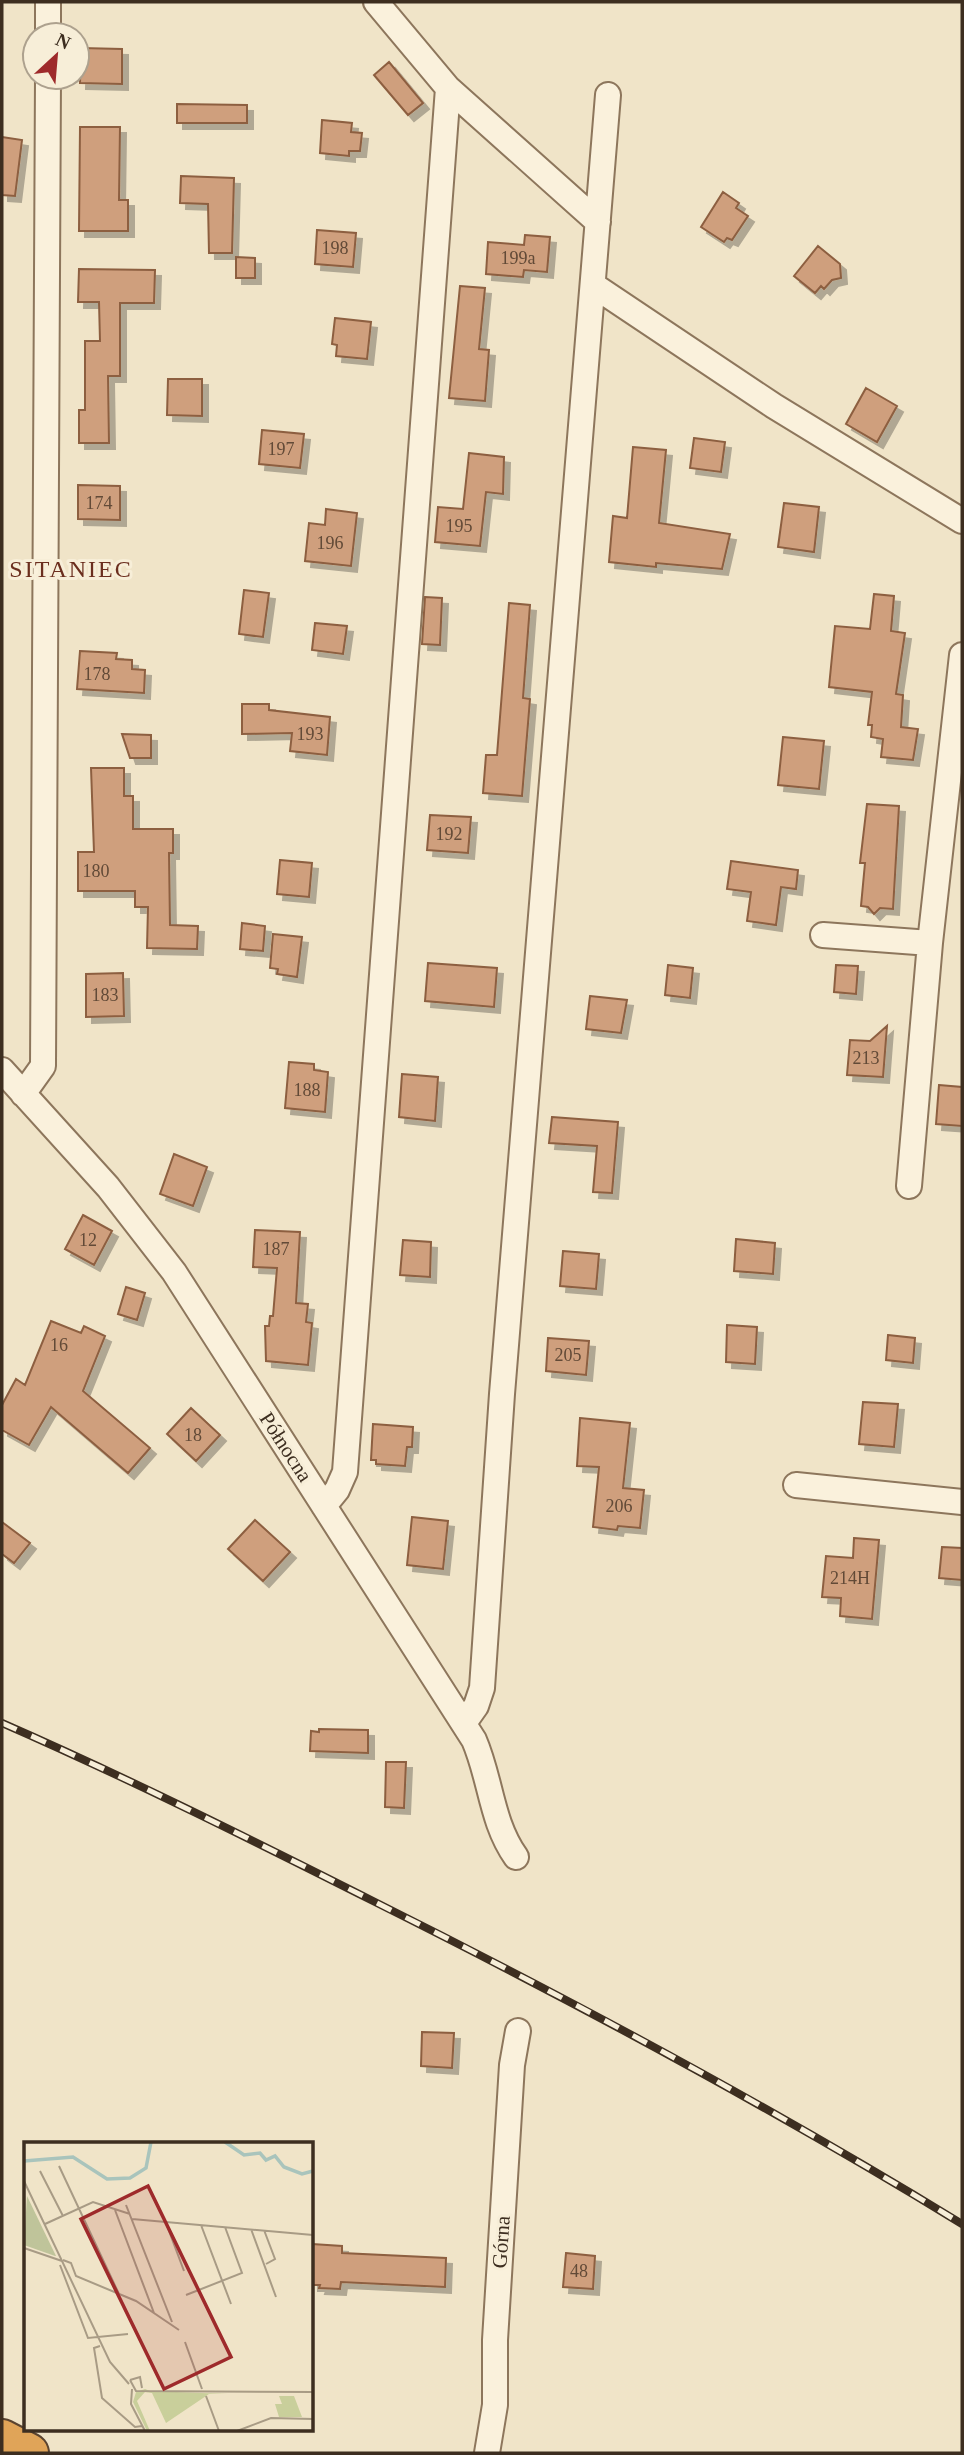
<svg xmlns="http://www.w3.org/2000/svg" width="964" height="2455" viewBox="0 0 964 2455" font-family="Georgia,serif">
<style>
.building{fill:#cf9f7d;stroke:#8d5f41;stroke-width:2;filter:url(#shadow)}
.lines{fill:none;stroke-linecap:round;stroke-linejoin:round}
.street-casing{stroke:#8d765c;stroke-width:28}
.highway-casing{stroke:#5b4430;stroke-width:42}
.street{stroke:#faf1dc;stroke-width:24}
.highway{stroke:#e0a458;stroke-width:38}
.rail-casing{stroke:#3d2e20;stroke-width:8}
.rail{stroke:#f7eed8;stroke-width:5;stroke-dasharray:16;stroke-linecap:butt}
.labels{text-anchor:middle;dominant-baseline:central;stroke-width:6;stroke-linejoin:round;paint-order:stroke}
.number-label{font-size:18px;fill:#624a37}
.street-label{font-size:21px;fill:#3d2e20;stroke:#f7eed8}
.quarter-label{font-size:24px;letter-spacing:2px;fill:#6b2e1e;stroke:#f7eed8}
.inset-river{fill:none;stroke:#a9c4bc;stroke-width:3.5}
.inset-road{fill:none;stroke:#a89b85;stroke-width:2}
.view{fill:#9e2a2b;fill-opacity:0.15;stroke:#9e2a2b;stroke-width:3.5}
.inset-edge{fill:none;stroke:#3d2e20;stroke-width:3.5}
</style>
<defs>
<filter id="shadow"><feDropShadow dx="6" dy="6" stdDeviation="0" flood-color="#0004"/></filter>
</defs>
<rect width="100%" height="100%" fill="#f0e4c8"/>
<path class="building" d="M 81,48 L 122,49 L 122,84 L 80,83 Z
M 389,62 L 423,103 L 408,115 L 374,75 Z
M 177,104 L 247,105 L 247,123 L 177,123 Z
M 322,120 L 352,123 L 351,132 L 362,133 L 360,151 L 349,151 L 349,156 L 320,153 Z
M 80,127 L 120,127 L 119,200 L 128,200 L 128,231 L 79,231 Z
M 2,137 L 22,140 L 15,196 L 2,195 Z
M 181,176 L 234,178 L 232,253 L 209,253 L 208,204 L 180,203 Z
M 723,192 L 739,203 L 736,208 L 748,216 L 732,240 L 727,238 L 724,242 L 701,227 Z
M 317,230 L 356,233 L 353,267 L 315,264 Z
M 525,235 L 550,237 L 547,272 L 524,270 L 523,277 L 486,274 L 488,242 L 524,245 Z
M 818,246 L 840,264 L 841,278 L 832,280 L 824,289 L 821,286 L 815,293 L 794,276 Z
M 236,257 L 255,258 L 255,278 L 236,278 Z
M 79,269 L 155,270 L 154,303 L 120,303 L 120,376 L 108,376 L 109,443 L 79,443 L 79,410 L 85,410 L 85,341 L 100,341 L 99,302 L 78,302 Z
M 460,286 L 485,288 L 479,349 L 489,350 L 485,401 L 449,398 Z
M 335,318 L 371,322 L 367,359 L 336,356 L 337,345 L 332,344 Z
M 168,379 L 202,379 L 202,416 L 167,415 Z
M 866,388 L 897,406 L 877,442 L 846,424 Z
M 262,430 L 304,434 L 300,468 L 259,464 Z
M 694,438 L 725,442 L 721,472 L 690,468 Z
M 633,447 L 666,450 L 659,523 L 730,534 L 722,569 L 656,563 L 656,567 L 609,562 L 613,516 L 627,518 Z
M 469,453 L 504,457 L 503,494 L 486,492 L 480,546 L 435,542 L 438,507 L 463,509 Z
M 78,485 L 120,486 L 120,520 L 78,519 Z
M 784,503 L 819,507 L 814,552 L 778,547 Z
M 326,509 L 357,513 L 351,566 L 305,561 L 309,523 L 325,525 Z
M 244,590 L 269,593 L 263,637 L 239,634 Z
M 874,594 L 894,596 L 891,631 L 905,633 L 896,694 L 903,695 L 901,727 L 918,729 L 913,760 L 881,757 L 883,739 L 871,737 L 872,725 L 868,725 L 872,692 L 829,687 L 835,626 L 870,629 Z
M 425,597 L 442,598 L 440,645 L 422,644 Z
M 509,603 L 530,605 L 523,698 L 530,699 L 522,796 L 483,793 L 486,755 L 497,755 Z
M 315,623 L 347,626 L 343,654 L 312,650 Z
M 80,651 L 117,653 L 116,659 L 132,660 L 132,669 L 145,670 L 144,693 L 77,689 Z
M 242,704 L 269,704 L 269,710 L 330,717 L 327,755 L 290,751 L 292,733 L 242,734 Z
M 122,734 L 151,735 L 151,758 L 130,758 Z
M 783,737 L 824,741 L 819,789 L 778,785 Z
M 91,768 L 124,768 L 124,796 L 133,796 L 133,829 L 173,829 L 173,853 L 169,853 L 170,925 L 198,926 L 197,949 L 147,948 L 148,907 L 135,907 L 135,891 L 78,891 L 78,852 L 94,852 Z
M 867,804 L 899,806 L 893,909 L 880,908 L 874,914 L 868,907 L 861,906 L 865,863 L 860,863 Z
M 430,815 L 471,817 L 468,853 L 427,850 Z
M 280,860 L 312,863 L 309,897 L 277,894 Z
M 731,861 L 798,870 L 796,889 L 781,887 L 776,925 L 747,921 L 751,892 L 727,889 Z
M 242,923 L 265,926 L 263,951 L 240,949 Z
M 273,934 L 302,937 L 297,977 L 277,974 L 278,969 L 270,968 Z
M 428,963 L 497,968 L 494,1007 L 425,1001 Z
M 668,965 L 693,968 L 690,998 L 665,995 Z
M 836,965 L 858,966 L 856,994 L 834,992 Z
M 123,973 L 124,1016 L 86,1017 L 86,974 Z
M 590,996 L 627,1000 L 621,1033 L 586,1029 Z
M 887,1026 L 883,1077 L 847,1075 L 850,1040 L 870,1041 Z
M 289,1062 L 314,1064 L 314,1070 L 328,1072 L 325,1112 L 285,1108 Z
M 402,1074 L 438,1077 L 435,1121 L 399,1117 Z
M 939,1085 L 962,1087 L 962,1126 L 936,1124 Z
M 552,1117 L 618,1122 L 612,1193 L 593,1192 L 597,1146 L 549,1143 Z
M 174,1154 L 207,1167 L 193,1206 L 160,1194 Z
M 83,1215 L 112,1231 L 94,1265 L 65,1249 Z
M 255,1230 L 300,1232 L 296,1303 L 308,1304 L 306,1322 L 312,1323 L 308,1365 L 266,1361 L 265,1326 L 269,1326 L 270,1316 L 273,1316 L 277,1268 L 253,1267 Z
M 736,1239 L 775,1243 L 773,1274 L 734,1271 Z
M 403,1240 L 431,1242 L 430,1277 L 400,1275 Z
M 563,1251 L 599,1254 L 596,1289 L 560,1286 Z
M 126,1287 L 145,1293 L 137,1320 L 118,1314 Z
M 51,1321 L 81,1333 L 84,1326 L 105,1336 L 83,1391 L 150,1448 L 128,1473 L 51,1407 L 29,1445 L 2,1430 L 2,1405 L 16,1379 L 25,1385 Z
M 727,1325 L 757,1327 L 755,1364 L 726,1362 Z
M 888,1335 L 915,1338 L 913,1363 L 886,1360 Z
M 548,1338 L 589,1341 L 586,1375 L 546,1371 Z
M 863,1402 L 898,1404 L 894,1447 L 859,1444 Z
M 191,1408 L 220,1435 L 196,1461 L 167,1434 Z
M 580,1418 L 630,1423 L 623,1488 L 644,1490 L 640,1528 L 618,1526 L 617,1530 L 593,1527 L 599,1467 L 577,1466 Z
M 373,1424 L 413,1427 L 412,1447 L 407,1447 L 405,1466 L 376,1464 L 376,1460 L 371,1460 Z
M 412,1517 L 448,1521 L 443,1569 L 407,1565 Z
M 255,1520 L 290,1552 L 263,1581 L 228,1549 Z
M 2,1522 L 30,1543 L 14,1563 L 2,1554 Z
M 854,1538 L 879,1540 L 872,1619 L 840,1616 L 841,1598 L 822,1597 L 826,1556 L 853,1558 Z
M 942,1547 L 962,1548 L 962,1580 L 939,1578 Z
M 319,1729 L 368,1730 L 368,1753 L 310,1751 L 311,1731 L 319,1732 Z
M 386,1762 L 406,1762 L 404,1808 L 385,1807 Z
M 422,2032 L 454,2033 L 452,2068 L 421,2066 Z
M 312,2244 L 342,2246 L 342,2253 L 446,2258 L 445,2287 L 341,2282 L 340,2289 L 319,2288 L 320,2285 L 312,2285 Z
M 566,2253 L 595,2256 L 593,2289 L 563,2287 Z"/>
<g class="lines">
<defs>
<path id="street" d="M 376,2 L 448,88 L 598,222
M 48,35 L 48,2
M 593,285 L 774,406 L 962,521
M 823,935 L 930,943
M 2,1070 L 108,1187 L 174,1272 L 474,1740 C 491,1779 491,1822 516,1857
M 23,1094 L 43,1066 L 48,77
M 909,1186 L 930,943 L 962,655
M 796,1485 L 962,1502
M 324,1506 L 337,1490 L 345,1472 L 448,88
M 464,1723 L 476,1706 L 482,1688 L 502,1394 L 608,95
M 487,2453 L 495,2405 L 495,2340 L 512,2065 L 518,2031"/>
<path id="highway" d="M 2,2439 L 29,2453"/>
</defs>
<use href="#street" class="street-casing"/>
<use href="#highway" class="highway-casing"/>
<use href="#street" class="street"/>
<use href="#highway" class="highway"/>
<defs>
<path id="rail" d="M 2,1723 C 128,1778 252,1840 375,1902 C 575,2002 771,2107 962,2224"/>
</defs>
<use href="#rail" class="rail-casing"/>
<use href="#rail" class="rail"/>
</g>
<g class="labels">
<g class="number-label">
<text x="335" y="248">198</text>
<text x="518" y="258">199a</text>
<text x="281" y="449">197</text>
<text x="99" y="503">174</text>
<text x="459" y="526">195</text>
<text x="330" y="543">196</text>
<text x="97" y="674">178</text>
<text x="310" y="734">193</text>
<text x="449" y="834">192</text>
<text x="96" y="871">180</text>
<text x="105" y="995">183</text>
<text x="866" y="1058">213</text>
<text x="307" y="1090">188</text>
<text x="88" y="1240">12</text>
<text x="276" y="1249">187</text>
<text x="59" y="1345">16</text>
<text x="568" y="1355">205</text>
<text x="193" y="1435">18</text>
<text x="619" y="1506">206</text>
<text x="850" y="1578">214H</text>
<text x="579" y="2271">48</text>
</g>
<g class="street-label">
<text transform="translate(286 1447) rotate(57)">Północna</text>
<text transform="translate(501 2242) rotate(-86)">Górna</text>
</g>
<g class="quarter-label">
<text x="71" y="569">SITANIEC</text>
</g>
</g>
<g transform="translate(24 2142)">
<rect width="289" height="289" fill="#f0e4c8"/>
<path d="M 121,247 L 126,249 L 204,252 L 185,252 L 142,281 L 128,251 L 121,250 L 113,259 L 126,289 L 123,289 L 109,260 L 112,250 ZM 255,254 L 270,254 L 278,275 L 255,275 L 251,262 L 258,262 Z" fill="#c9cf9b"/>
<path d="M 3,54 L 32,114 L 31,114 L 0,103 Z" fill="#bfc49a"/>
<path class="inset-river" d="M 201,0 L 220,13 L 236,11 L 242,18 L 251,14 L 260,25 L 278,32 L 289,29M 0,19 L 49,15 L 83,37 L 106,36 L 122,26 L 127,0"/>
<path class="inset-road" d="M 35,24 L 95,152M 16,29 L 39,74M 0,39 L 86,220 L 105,242M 102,63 L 148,180M 91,68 L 130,171M 108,77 L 289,93M 142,81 L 160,129M 21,82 L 69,60 L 106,72M 177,83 L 207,162M 227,87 L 252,155M 240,88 L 251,117 L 242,122M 0,106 L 38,119M 39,118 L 47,121 L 52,134 L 112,159 L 155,188M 36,123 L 64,196 L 104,192M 162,153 L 218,131 L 201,85M 161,200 L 178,247M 76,204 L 70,206 L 78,256 L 111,285 L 118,284M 106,238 L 112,249 L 289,250M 106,238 L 116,235 L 118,246M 108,247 L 107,262 L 121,289M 182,254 L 195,289M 213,289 L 247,276 L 289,277"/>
<path class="view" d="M 124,44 L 207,215 L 140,247 L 57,77 Z"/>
<rect width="289" height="289" class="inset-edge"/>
</g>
<rect width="964" height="2455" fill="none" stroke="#3d2e20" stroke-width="7"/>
<g transform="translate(56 56) rotate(26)"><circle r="33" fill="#f7eed8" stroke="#ada18e" stroke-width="2"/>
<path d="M0-5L12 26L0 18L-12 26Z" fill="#9e2a2b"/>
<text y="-10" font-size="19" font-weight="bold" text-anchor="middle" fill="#3d2e20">N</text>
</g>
</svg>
